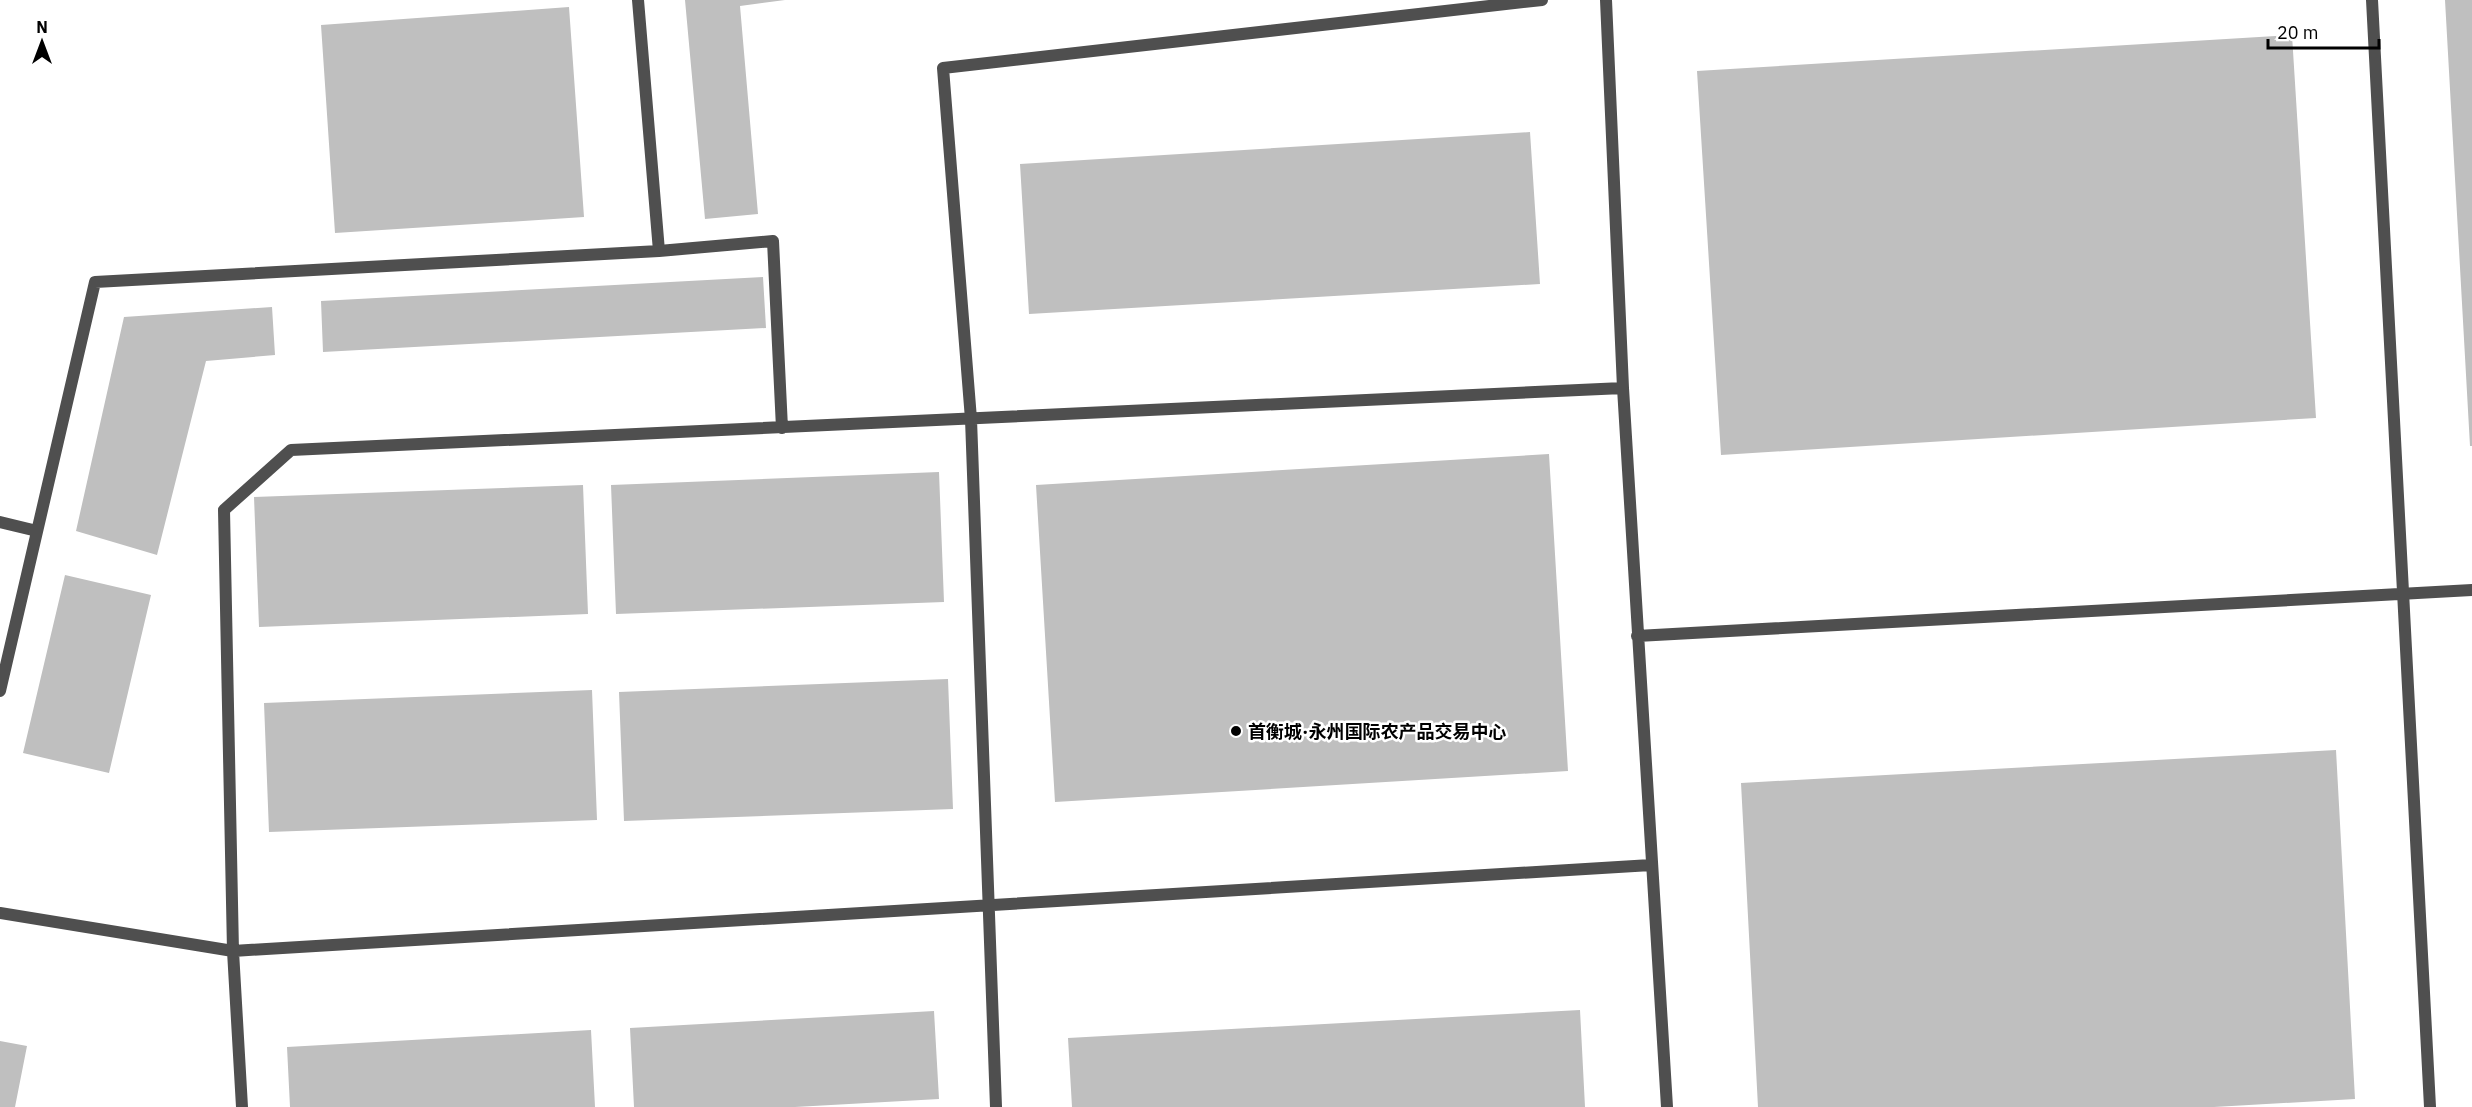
<svg xmlns="http://www.w3.org/2000/svg" width="2472" height="1107" viewBox="0 0 2472 1107" font-family="'IBM Plex Sans','Noto Sans SC',sans-serif">
<style>
.building{fill:#bfbfbf}
.lines{fill:none;stroke-linecap:round;stroke-linejoin:round}
.lane{stroke:#4f4f4f;stroke-width:12}
.poi-dot{fill:#000;stroke:#fff;stroke-width:2}
.labels{text-anchor:middle;dominant-baseline:central;stroke-width:5;stroke-linejoin:round;paint-order:stroke}
.poi-label{font-size:18px;font-weight:bold;fill:#000;stroke:#fff;text-anchor:start}
</style>
<rect width="100%" height="100%" fill="#fff"/>
<path class="building" d="M 685,0 L 785,0 L 740,6 L 758,214 L 705,219 Z
M 2445,0 L 2472,0 L 2472,446 L 2470,446 Z
M 569,7 L 584,217 L 335,233 L 321,25 Z
M 2292,35 L 2316,418 L 1721,455 L 1697,71 Z
M 1530,132 L 1540,284 L 1029,314 L 1020,164 Z
M 763,277 L 766,328 L 323,352 L 321,301 Z
M 272,307 L 275,355 L 206,361 L 157,555 L 76,531 L 124,317 Z
M 1549,454 L 1568,771 L 1055,802 L 1036,485 Z
M 939,472 L 944,602 L 616,614 L 611,485 Z
M 583,485 L 588,614 L 259,627 L 254,497 Z
M 65,575 L 151,595 L 109,773 L 23,753 Z
M 948,679 L 953,809 L 624,821 L 619,692 Z
M 592,690 L 597,820 L 269,832 L 264,703 Z
M 2336,750 L 2355,1099 L 2214,1107 L 1758,1107 L 1741,783 Z
M 1580,1010 L 1585,1107 L 1072,1107 L 1068,1038 Z
M 934,1011 L 939,1099 L 795,1107 L 634,1107 L 630,1028 Z
M 591,1030 L 595,1107 L 290,1107 L 287,1047 Z
M 0,1041 L 27,1046 L 15,1107 L 0,1107 Z"/>
<g class="lines">
<path class="lane" d="M 1606,0 L 1623,388 L 1667,1107
M 2372,0 L 2430,1107
M 659,251 L 773,241 L 782,428
M 0,522 L 37,531
M 1637,636 L 2472,590
M 0,691 L 95,282 L 659,251 L 638,0
M 0,913 L 233,951 L 1651,865
M 242,1107 L 233,951 L 224,510 L 291,450 L 1623,388
M 996,1107 L 971,419 L 943,68 L 1542,0"/>
</g>
<circle class="poi-dot" cx="1236" cy="731" r="6"/>
<g class="labels">
<g class="poi-label">
<text x="1248" y="731">首衡城·永州国际农产品交易中心</text>
</g>
</g>
<g transform="translate(42 42)" stroke="#ffffff" stroke-width="4.5" paint-order="stroke">
<path d="M0-4.5L10 22L0 15L-10 22Z" fill="#000000"/>
<text y="-9" font-size="16" font-weight="bold" text-anchor="middle" fill="#000000">N</text>
</g>
<path d="M2268 39v9h111v-9" fill="none" stroke="#000000" stroke-width="3"/>
<text x="2277" y="39" font-size="18" fill="#000000" stroke="#ffffff" stroke-width="4.5" paint-order="stroke">20 m</text>
</svg>
